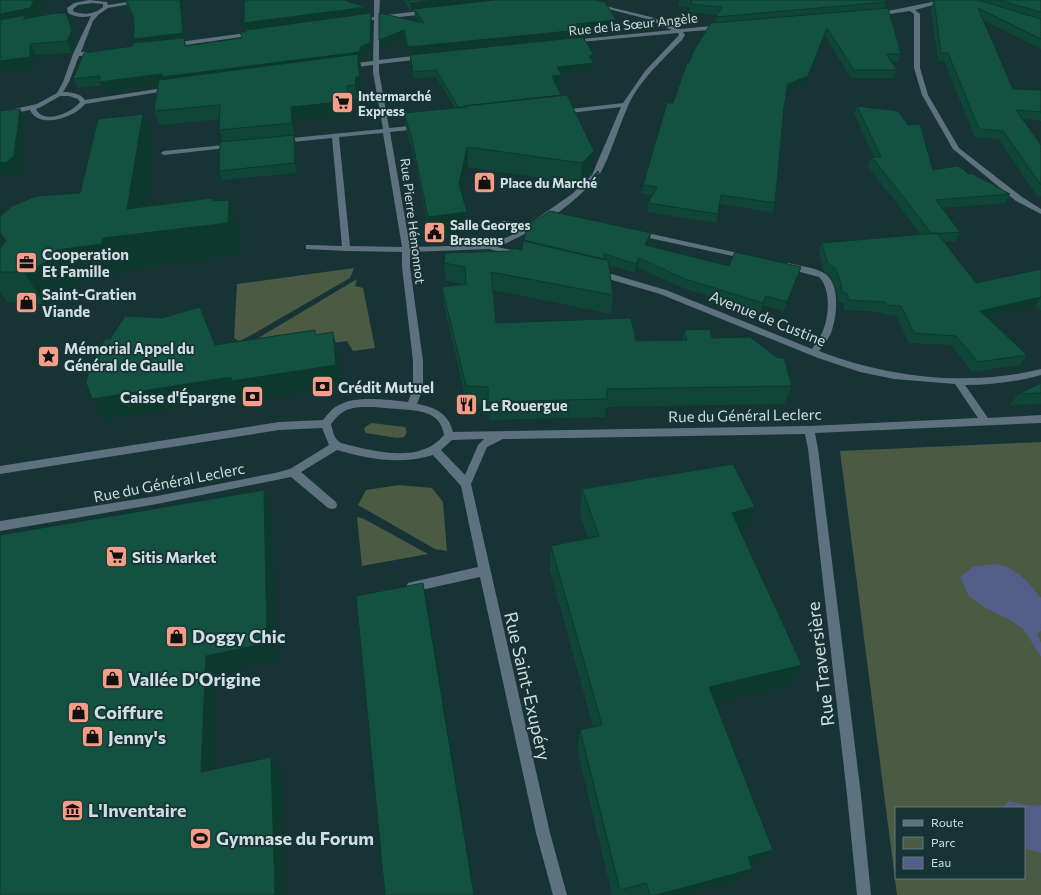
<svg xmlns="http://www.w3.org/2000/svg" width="1041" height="895" viewBox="0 0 1041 895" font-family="Commissioner,sans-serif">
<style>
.green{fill:#4a5a43;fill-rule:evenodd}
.water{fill:#525e87}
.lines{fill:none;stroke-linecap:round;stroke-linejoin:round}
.minor{fill:#5e717e;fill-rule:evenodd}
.wall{fill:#104637}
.shaded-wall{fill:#0d392d}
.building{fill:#135140;stroke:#0d392d}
.labels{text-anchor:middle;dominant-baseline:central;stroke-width:3.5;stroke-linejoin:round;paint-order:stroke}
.far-street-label{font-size:13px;fill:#cfdfe1;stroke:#173335}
.far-poi-label{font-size:13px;font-weight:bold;fill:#cfdfe1;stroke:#173335;text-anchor:start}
.poi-label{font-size:15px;font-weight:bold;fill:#cfdfe1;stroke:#173335;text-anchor:start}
.street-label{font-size:15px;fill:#cfdfe1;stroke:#173335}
.near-poi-label{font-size:18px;font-weight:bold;fill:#cfdfe1;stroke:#173335;text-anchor:start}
.near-street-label{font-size:18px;fill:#cfdfe1;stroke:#173335}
</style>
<rect width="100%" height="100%" fill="#173335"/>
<path class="green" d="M 354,268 L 350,278 L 246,338 L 239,341 L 234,338 L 237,284 Z
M 357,279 L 355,286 L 363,288 L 375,348 L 353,351 L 347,341 L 304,347 L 248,344 Z
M 372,423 L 405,427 L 407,432 L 404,437 L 397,438 L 366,433 L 364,430 L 365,427 Z
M 1041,442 L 1041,895 L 897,895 L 840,451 ZM 896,808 L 1024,808 L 1024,878 L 896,878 Z
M 399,485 L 432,488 L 443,502 L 447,551 L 435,549 L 358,505 L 366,490 Z
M 357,517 L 364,519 L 428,554 L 362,566 Z"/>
<path class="water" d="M 994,564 C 1016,566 1028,582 1041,598 L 1041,631 L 1037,634 L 1041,643 L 1041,657 L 1024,630 L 1010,620 L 986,608 L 969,596 L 960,577 L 973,567 Z
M 1008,801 L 1033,806 L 1041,805 L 1041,853 L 1024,848 L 1024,808 L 1002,808 Z"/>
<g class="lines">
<path class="minor" d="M 89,0 L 107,2 L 108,5 L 140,0 L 153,0 L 108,8 L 98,15 L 93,21 L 81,52 L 97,52 L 100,54 L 97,56 L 79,56 L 69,82 L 63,92 C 70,92 81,93 85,100 L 170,87 L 173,89 L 172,90 L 85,104 C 75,117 39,130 30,110 L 0,116 L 0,112 L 37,104 L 57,93 L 63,82 L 73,54 L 91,16 C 83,18 75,17 68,13 L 67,8 L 74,3 ZM 92,3 L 103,4 L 103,7 C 95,14 83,16 73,11 L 73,9 L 78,5 ZM 60,96 L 69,96 L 78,99 L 80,102 C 72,113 43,125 36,109 L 41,107 Z
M 374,0 L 380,0 L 379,16 L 428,10 L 431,12 L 428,14 L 379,19 L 379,60 L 422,55 L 425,57 L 422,59 L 379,64 L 379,72 L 389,128 L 419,125 L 422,127 L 419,129 L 390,132 L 410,247 L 488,245 L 510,236 L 517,232 L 502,225 L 502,221 L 508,221 L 522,229 L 572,194 L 592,175 L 621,107 L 562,114 L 559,112 L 562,110 L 623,103 L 645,71 L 679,35 L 678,33 L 569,43 L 568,42 L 571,40 L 672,30 L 647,19 L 593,5 L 593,3 L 651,17 L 680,29 L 721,25 L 724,27 L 721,29 L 683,32 L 685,35 L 682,40 C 663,59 639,81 628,106 C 618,128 611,154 599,176 C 596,180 592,183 588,187 C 563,212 530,234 497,247 L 521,252 L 521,256 L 518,256 L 489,249 L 410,252 L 410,267 L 423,361 L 423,388 L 417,404 C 435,407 448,413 453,432 L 809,426 L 978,418 L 955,384 L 894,379 L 860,372 L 818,358 L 660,294 L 595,275 L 594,273 L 598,270 L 666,290 L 812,349 C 815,344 818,340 821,335 C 829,320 832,290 819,277 L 785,268 L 784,266 L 788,263 C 799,266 814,267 824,273 C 841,283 837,317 831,333 C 828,340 823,346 819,351 C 888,378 969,387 1041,369 L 1041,375 C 1016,382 991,385 965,385 L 988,418 L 1041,415 L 1041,423 L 815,433 L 818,449 L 861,795 L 871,895 L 857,895 L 847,795 L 808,449 L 805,434 L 503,439 L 487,447 L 471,484 L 550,833 L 567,895 L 553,895 L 536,833 L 480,577 L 412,592 L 408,591 L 406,587 L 408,583 L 412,582 L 478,567 L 461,486 L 433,455 C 402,465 368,459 337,450 L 301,472 L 336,502 L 337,505 L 336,508 L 332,509 L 328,508 L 291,477 L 157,504 L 0,531 L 0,521 L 157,496 L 275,473 L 290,469 L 329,445 L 322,428 L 279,430 L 0,474 L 0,466 L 279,422 L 323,420 C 328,414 332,408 339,405 C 356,395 389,400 408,402 L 413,388 L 413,361 L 402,267 L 402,252 L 346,251 L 306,249 L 306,245 L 309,245 L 342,246 L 332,138 L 282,143 L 279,141 L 282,139 L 383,129 L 373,72 L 373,65 L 347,68 L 344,66 L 347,64 L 373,61 L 374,20 L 358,22 L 355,20 L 374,17 ZM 383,133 L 402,247 L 350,246 L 339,137 ZM 373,407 C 385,408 398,409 410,410 C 428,412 441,416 444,435 C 419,465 374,451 341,443 C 334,439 333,432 331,424 C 344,407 352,407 373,407 ZM 484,439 L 478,445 L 465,475 L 441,450 L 452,440 Z
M 942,0 L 951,0 L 915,10 L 920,14 L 920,68 L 928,95 L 959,148 L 1022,197 L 1041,209 L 1041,214 L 1016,201 L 953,149 L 922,95 L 914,68 L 914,14 L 910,11 L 876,16 L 873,14 Z
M 253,32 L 255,33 L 255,35 L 172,47 L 169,45 L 172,43 Z
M 234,144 L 237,146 L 236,147 L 164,155 L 161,153 L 164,151 Z
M 635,231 L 638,231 L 747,255 L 751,257 L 747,259 L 635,235 Z"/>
</g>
<path class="wall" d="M 0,0 L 46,0 L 36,17 L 71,24 L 77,42 L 72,53 L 36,55 L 35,69 Z
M 125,0 L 182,0 L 186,40 L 184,40 L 186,46 L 242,38 L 246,32 L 243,21 L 348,2 L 367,7 L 368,13 L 372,22 L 372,52 L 362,56 L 361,61 L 360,61 L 361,67 L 360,75 L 362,90 L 358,91 L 358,99 L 350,100 L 351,115 L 295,121 L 295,137 L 294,137 L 296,144 L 297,173 L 222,180 L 219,171 L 223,141 L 219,130 L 220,119 L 160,125 L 154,111 L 158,84 L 104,92 L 101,86 L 78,88 L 73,79 L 133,46 L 136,43 L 134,39 L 134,20 Z
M 403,0 L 600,0 L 616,28 L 580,31 L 579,38 L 594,55 L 593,71 L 561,74 L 562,75 L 562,82 L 555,83 L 592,171 L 580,184 L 468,167 L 462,196 L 467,212 L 468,233 L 430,238 L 415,160 L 407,133 L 404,113 L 455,108 L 436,77 L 414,79 L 410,62 L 410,55 L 409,55 L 405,38 L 380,48 L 379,40 L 419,22 L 415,16 L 414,10 L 411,11 Z
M 679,0 L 886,0 L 886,2 L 884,9 L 901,54 L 898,62 L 892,62 L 897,70 L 894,78 L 851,78 L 825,36 L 806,84 L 786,91 L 784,107 L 775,203 L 772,212 L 720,204 L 716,223 L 647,212 L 648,203 L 653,195 L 641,193 L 643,185 L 689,63 L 715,23 L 716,17 L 717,15 L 689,12 L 690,8 L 678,6 Z
M 930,0 L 1041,0 L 1041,49 L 983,20 L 1013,89 L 1041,90 L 1041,121 L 1023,119 L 1041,145 L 1041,196 L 1037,196 L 999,139 L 975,137 L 944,61 L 938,61 L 931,7 L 934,0 L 930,1 Z
M 857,106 L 933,170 L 968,174 L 1010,194 L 1005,203 L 942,208 L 960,232 L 956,241 L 944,242 L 976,283 L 1041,269 L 1041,311 L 1035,306 L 987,317 L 1027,355 L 1020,365 L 972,372 L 951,345 L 909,343 L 896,315 L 882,314 L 881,312 L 844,310 L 844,303 L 838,302 L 837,293 L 831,278 L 824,271 L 819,252 L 822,243 L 921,235 L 868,166 L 872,157 L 874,157 L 854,114 Z
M 143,114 L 155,145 L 147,206 L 212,198 L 213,201 L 240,232 L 239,255 L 119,271 L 118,277 L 74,283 L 71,290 L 54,300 L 44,304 L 27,305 L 7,302 L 0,292 L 0,249 L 6,242 L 0,233 L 0,217 L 80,193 Z
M 594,175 L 600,176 L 599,187 L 593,186 Z
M 651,233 L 649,242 L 648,246 L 729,266 L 801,267 L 784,311 L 763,305 L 760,313 L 683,288 L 638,268 L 635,273 L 608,265 L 613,295 L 611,314 L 493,290 L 496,323 L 636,341 L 682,340 L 684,330 L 712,338 L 792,386 L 784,404 L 606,407 L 605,417 L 489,420 L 488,405 L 467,405 L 444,305 L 442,287 L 462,284 L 446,281 L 444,263 L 512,251 L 522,250 L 524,241 Z
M 1041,383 L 1041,404 L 1010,405 L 1018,394 Z
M 582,489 L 744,532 L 741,533 L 802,665 L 788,686 L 716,703 L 758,862 L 750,865 L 752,869 L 738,881 L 686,895 L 639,895 L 639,894 L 636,895 L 612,895 L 577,748 L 580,730 L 593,727 L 550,570 L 551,546 L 588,538 L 580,515 Z"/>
<path class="shaded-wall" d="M 34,0 L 46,0 L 35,19 L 0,27 L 0,14 Z
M 180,0 L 182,0 L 186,40 L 184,40 L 187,47 L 137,45 L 134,39 Z
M 346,0 L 348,0 L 347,9 L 367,7 L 369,16 L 246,32 L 244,23 Z
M 435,0 L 495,0 L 414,9 L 414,10 L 411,11 L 410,3 Z
M 66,13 L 77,42 L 72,53 L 67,41 Z
M 371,13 L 372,22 L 372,52 L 362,56 L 361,61 L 360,61 L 361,67 L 360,76 L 164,84 L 104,92 L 99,82 L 360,47 Z
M 616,20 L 616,28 L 580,31 L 579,38 L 409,55 L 408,47 L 576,24 Z
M 827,28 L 825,36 L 806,84 L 785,92 L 788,84 Z
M 404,30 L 405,38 L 380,48 L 379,40 Z
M 30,44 L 36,55 L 35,69 L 0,74 L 0,61 Z
M 594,55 L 593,63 L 589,56 Z
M 594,63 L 593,71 L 557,74 L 557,67 Z
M 562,75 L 562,82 L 551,84 L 552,76 Z
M 356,77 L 360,77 L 362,90 L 358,91 L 358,99 L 355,85 Z
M 347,86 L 351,115 L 295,121 L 295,137 L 292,123 L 291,107 Z
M 20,109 L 26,121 L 21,169 L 14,175 L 0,177 L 0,163 Z
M 143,114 L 155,145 L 143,234 L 212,201 L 212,198 L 221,224 L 229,200 L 240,232 L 239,255 L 119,271 L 118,277 L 74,283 L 71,290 L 54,300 L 44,304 L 24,272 L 56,250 L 103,238 L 127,209 Z
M 294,135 L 296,144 L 297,173 L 295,163 Z
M 467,147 L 468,167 L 461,205 L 459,184 Z
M 594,151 L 592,171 L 580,184 L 582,163 Z
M 467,212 L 468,233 L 430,238 L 428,217 Z
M 651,233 L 649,242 L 644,255 L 645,245 Z
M 639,258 L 638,268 L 635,273 L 636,264 Z
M 801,267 L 798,276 L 784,311 L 787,302 Z
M 766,296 L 763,305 L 760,313 L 763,303 Z
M 1041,297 L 1035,306 L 974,320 L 980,311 Z
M 200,307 L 209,328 L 224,366 L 215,345 Z
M 333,332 L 338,353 L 342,386 L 241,402 L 232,381 Z
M 231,377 L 239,398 L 105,419 L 92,399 Z
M 264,490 L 272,510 L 277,660 L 218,672 L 215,785 L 201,772 L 206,656 Z
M 755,507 L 744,532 L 723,537 L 732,513 Z
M 423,583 L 429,611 L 475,895 L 474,895 Z
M 802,665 L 788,686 L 699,707 L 709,687 Z
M 271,757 L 282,770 L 286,895 L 275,895 Z
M 773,850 L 758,862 L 735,870 L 748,857 Z
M 752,869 L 738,881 L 686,895 L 657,895 Z"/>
<path class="building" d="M 0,0 L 34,0 L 30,8 L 0,14 Z
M 126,0 L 180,0 L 183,33 L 134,39 L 134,18 Z
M 244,0 L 346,0 L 346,1 L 367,7 L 244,23 Z
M 408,0 L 435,0 L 410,3 Z
M 494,0 L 595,0 L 605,2 L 616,20 L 576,24 L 580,30 L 408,47 L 404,30 L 379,40 L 379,13 L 424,23 L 414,9 Z
M 690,0 L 886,0 L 886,2 L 716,17 L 722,7 L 690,4 L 692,0 Z
M 934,0 L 978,0 L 1041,19 L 1041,39 L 978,8 L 1013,89 L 1041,90 L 1041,112 L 1016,110 L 1041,145 L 1041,185 L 1003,131 L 979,129 L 948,53 L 941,53 Z
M 998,0 L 1041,0 L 1041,12 Z
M 888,8 L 901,54 L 886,54 L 897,70 L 854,70 L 827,28 L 808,76 L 788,84 L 784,107 L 775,203 L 721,195 L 718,214 L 648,203 L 657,187 L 643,185 L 667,103 L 673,103 L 687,63 L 689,63 L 694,50 L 711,23 Z
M 57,13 L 66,13 L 72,30 L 67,41 L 30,44 L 30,57 L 0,61 L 0,20 L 26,15 L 23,19 Z
M 371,13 L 370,43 L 360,47 L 360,52 L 162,77 L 162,74 L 99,82 L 100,76 L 73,79 L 84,53 L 133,46 L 133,43 L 184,38 L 185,46 L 242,38 L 240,32 L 246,32 L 246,30 Z
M 583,37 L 594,55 L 589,56 L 594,63 L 557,67 L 562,75 L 552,76 L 561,95 L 465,106 L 465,107 L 459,108 L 436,70 L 413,72 L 410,55 Z
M 358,54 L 358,63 L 360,77 L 356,77 L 355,85 L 347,86 L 349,101 L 291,107 L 292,123 L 219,130 L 220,105 L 154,111 L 159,80 Z
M 567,95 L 594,151 L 582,163 L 467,147 L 459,184 L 467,212 L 428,217 L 412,140 L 404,113 L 466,107 L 465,106 Z
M 857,106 L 898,111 L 908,125 L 920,124 L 933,170 L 957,166 L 963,169 L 968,174 L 973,174 L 1010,194 L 936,200 L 960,232 L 932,234 L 872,157 L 881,157 Z
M 20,109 L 14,156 L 7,162 L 0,163 L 0,111 Z
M 143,114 L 127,209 L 212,198 L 212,201 L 229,200 L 228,223 L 103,238 L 102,244 L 56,250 L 52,258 L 35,268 L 24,272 L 0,272 L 0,249 L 6,241 L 0,232 L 0,217 L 12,206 L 37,196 L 80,193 L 98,119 Z
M 294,135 L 295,163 L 219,171 L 220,142 Z
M 598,171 L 600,176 L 594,175 Z
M 550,211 L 651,233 L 645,245 L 729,266 L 735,252 L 801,267 L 787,302 L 766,296 L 763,303 L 685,279 L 639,258 L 636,264 L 604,254 L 605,260 L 524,241 L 527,226 Z
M 937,233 L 976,283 L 1041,269 L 1041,297 L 980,311 L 1027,355 L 978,362 L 956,336 L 914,333 L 901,306 L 886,305 L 885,302 L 848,300 L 848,294 L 842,292 L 841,283 L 835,268 L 827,262 L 822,243 Z
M 523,240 L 608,260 L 613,295 L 491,272 L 496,323 L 631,318 L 636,341 L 687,340 L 684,330 L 710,329 L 712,338 L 750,337 L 778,358 L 784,358 L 792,386 L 607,389 L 607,399 L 488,402 L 488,387 L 466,386 L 442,287 L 466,284 L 465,267 L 444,263 L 445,253 L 512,251 L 512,248 L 522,250 Z
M 200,307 L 215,345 L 315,330 L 315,335 L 333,332 L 336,365 L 232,381 L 231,377 L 92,399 L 86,383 L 90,365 L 105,339 L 110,339 L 125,316 L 162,318 Z
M 1041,383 L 1041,393 L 1018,394 Z
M 733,464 L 755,507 L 732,513 L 802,665 L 709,687 L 773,850 L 748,857 L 752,869 L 657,895 L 650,895 L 646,883 L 620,890 L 580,730 L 602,725 L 551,546 L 599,536 L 582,489 Z
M 264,490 L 267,643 L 206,656 L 201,772 L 271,757 L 275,895 L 0,895 L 0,535 Z
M 423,583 L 474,895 L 385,895 L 356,596 Z"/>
<defs>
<symbol id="supermarket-square" viewBox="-11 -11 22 22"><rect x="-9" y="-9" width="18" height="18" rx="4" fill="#f49e88" stroke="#173335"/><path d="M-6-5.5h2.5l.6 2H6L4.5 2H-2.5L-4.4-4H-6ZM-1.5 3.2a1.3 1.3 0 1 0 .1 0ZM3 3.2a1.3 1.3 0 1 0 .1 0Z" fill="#111"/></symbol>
<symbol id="shop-square" viewBox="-11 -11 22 22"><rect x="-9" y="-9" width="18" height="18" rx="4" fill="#f49e88" stroke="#173335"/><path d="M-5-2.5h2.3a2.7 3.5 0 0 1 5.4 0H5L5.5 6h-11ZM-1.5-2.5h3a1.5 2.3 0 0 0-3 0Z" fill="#111"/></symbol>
<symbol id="civic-square" viewBox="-11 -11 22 22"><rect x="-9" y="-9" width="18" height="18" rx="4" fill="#f49e88" stroke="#173335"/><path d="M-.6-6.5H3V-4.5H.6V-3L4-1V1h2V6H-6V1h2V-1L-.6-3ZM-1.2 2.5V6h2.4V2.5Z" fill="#111"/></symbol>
<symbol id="office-square" viewBox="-11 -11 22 22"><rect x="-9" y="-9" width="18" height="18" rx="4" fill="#f49e88" stroke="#173335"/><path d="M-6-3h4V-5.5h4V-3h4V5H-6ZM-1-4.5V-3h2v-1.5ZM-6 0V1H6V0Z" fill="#111"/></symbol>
<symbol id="sight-square" viewBox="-11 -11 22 22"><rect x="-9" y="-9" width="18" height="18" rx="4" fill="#f49e88" stroke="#173335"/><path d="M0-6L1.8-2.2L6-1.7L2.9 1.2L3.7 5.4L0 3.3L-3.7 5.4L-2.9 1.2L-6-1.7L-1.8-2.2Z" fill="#111"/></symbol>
<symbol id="bank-square" viewBox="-11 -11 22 22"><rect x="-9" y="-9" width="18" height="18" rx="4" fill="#f49e88" stroke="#173335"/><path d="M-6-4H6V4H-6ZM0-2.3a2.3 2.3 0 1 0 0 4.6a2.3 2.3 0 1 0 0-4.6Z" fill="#111"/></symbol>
<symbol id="restaurant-square" viewBox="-11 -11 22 22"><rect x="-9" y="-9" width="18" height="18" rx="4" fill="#f49e88" stroke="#173335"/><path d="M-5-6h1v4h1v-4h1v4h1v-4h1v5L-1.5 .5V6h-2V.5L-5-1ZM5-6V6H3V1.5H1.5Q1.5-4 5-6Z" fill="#111"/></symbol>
<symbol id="museum-square" viewBox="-11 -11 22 22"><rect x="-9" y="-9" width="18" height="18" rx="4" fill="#f49e88" stroke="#173335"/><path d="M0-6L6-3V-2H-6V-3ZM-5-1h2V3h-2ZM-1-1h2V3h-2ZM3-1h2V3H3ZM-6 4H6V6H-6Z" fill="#111"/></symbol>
<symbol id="stadium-square" viewBox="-11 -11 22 22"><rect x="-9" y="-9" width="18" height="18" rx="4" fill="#f49e88" stroke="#173335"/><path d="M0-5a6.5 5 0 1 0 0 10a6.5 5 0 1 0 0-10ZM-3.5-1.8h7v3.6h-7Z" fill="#111"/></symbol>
</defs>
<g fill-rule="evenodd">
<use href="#supermarket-square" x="330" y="90" width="25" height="25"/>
<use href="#shop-square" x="472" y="170" width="25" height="25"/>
<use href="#civic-square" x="422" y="220" width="25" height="25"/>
<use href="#office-square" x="14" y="250" width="25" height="25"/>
<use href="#shop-square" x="14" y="290" width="25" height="25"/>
<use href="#sight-square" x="36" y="344" width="25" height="25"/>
<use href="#bank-square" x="310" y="374" width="25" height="25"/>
<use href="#bank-square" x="240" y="384" width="25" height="25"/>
<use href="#restaurant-square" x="454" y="392" width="25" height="25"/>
<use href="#supermarket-square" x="104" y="544" width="25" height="25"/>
<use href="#shop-square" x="164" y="624" width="25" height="25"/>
<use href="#shop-square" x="100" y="666" width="25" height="25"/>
<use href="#shop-square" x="66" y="700" width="25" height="25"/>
<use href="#shop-square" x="80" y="724" width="25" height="25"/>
<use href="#museum-square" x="60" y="798" width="25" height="25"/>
<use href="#stadium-square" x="188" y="826" width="25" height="25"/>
</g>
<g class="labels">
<g class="far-street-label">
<text transform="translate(633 24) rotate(-6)">Rue de la Sœur Angèle</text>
<text transform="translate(413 221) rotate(83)">Rue Pierre Hémonnot</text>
</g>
<g class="far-poi-label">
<text x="358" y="96">Intermarché<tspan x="358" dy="15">Express</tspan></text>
<text x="500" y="183">Place du Marché</text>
<text x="450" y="225">Salle Georges<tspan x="450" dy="15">Brassens</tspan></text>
</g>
<g class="poi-label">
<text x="42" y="254">Cooperation<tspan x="42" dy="17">Et Famille</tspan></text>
<text x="42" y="294">Saint-Gratien<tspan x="42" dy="17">Viande</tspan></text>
<text x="64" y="348">Mémorial Appel du<tspan x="64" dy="17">Général de Gaulle</tspan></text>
<text x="338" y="387">Crédit Mutuel</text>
<text x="236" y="397" text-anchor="end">Caisse d'Épargne</text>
<text x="482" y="405">Le Rouergue</text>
<text x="132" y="557">Sitis Market</text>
</g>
<g class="street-label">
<text transform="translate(768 318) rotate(22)">Avenue de Custine</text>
<text transform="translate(745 415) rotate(-1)">Rue du Général Leclerc</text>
<text transform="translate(169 482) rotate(-11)">Rue du Général Leclerc</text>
</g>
<g class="near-poi-label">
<text x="192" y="636">Doggy Chic</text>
<text x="128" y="679">Vallée D'Origine</text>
<text x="94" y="712">Coiffure</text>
<text x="108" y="737">Jenny's</text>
<text x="88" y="810">L'Inventaire</text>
<text x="216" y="838">Gymnase du Forum</text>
</g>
<g class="near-street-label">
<text transform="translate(820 664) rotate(-97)">Rue Traversière</text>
<text transform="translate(528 686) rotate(77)">Rue Saint-Exupéry</text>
</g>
</g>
<rect x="895" y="807" width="130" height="72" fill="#173335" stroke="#61787a"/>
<rect x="903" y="820" width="20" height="6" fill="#5e717e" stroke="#61787a"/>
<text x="931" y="827" font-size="12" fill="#cfdfe1">Route</text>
<rect x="903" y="837" width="20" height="12" fill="#4a5a43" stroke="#61787a"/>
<text x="931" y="847" font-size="12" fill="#cfdfe1">Parc</text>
<rect x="903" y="857" width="20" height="12" fill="#525e87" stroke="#61787a"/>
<text x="931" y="867" font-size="12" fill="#cfdfe1">Eau</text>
</svg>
